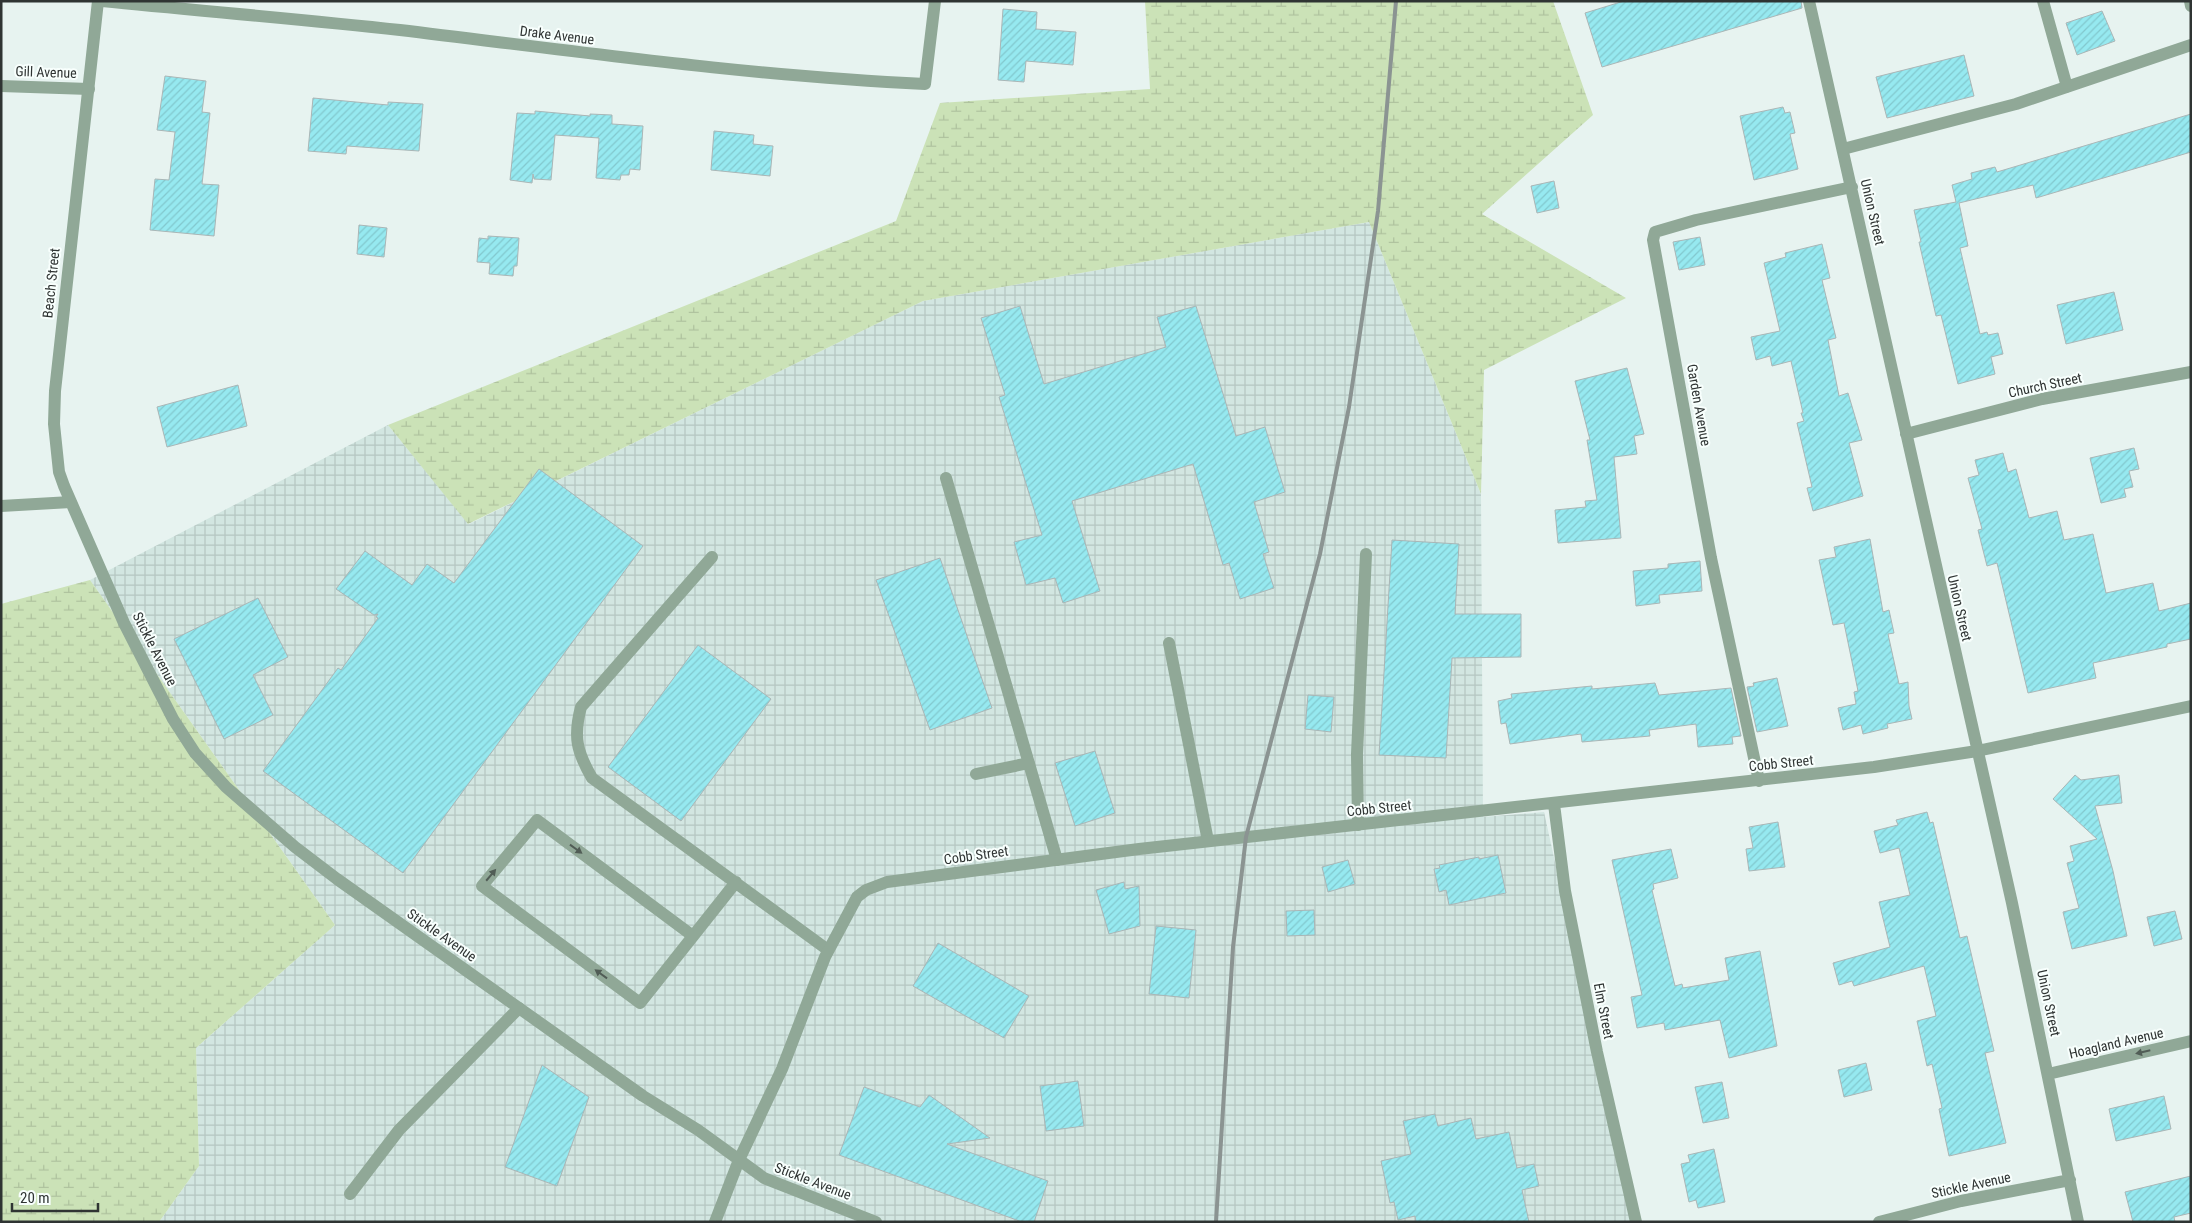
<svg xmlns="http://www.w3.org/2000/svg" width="2192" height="1223" viewBox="0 0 2192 1223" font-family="'Roboto Condensed',sans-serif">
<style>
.industrial{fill:url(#industrial-grid)}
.wetland{fill:url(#wetland-marsh)}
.building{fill:url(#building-hatch);stroke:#aab6b6}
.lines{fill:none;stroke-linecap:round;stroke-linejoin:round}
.lane{stroke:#90a897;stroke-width:12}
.street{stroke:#90a897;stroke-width:12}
.rail{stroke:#8b9492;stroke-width:4}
.oneway{fill:#515d56}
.labels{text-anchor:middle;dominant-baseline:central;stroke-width:4;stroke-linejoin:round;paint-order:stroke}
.street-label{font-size:14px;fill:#2f3433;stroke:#f8fffd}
</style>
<defs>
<pattern id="industrial-grid" width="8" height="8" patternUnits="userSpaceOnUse" patternTransform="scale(1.25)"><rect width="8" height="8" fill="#d2e6e1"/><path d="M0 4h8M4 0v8" fill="none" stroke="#b5c6c2"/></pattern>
<pattern id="wetland-marsh" width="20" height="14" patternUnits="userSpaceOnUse" patternTransform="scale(1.25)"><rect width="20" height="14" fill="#cbe2b7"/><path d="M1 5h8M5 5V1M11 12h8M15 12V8" fill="none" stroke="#afc29e"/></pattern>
<pattern id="building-hatch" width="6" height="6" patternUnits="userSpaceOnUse" patternTransform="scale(1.25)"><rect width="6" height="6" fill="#96e9f0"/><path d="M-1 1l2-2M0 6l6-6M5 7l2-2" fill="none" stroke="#82c8ce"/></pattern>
</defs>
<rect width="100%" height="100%" fill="#e7f3f0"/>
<path class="industrial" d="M 1369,222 L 1481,494 L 1483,817 L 1544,812 L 1634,1222 L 159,1222 L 199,1166 L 196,1048 L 335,925 L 90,580 L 388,425 L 469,524 L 923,301 Z"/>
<path class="wetland" d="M 1145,1 L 1553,1 L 1593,115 L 1482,214 L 1626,298 L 1484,370 L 1481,494 L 1369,222 L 923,301 L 468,524 L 388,425 L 896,221 L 940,103 L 1150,89 Z
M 90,580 L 335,925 L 196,1048 L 199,1166 L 159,1222 L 1,1222 L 1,604 Z"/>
<path class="building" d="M 1624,1 L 1801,1 L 1802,8 L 1602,67 L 1585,13 Z
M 1003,9 L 1037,12 L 1036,29 L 1076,32 L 1073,65 L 1026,61 L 1024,82 L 998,80 Z
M 2102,11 L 2115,41 L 2077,55 L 2066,23 Z
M 1964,55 L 1974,96 L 1887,118 L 1876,77 Z
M 165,76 L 206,81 L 202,112 L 210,113 L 202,184 L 219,185 L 214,236 L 150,230 L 155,179 L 169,180 L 175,132 L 157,130 Z
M 313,98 L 388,105 L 388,102 L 423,104 L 419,151 L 347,146 L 346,154 L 308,151 Z
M 1783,107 L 1785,113 L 1790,112 L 1795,133 L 1790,134 L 1798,169 L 1754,180 L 1740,116 Z
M 535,111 L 590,116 L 590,114 L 612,115 L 612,124 L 643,126 L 640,170 L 630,169 L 629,175 L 621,175 L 620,180 L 596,178 L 599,138 L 555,135 L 551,180 L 534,179 L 533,174 L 532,183 L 510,180 L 517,113 L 535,114 Z
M 2191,114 L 2191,152 L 2036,198 L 2033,185 L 1959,203 L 1968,246 L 1960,248 L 1980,334 L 1987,332 L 1988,335 L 1998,333 L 2003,354 L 1991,357 L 1995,374 L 1958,384 L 1941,315 L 1936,316 L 1919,242 L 1921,242 L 1914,210 L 1956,202 L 1952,185 L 1972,179 L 1971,173 L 1995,167 L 1997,172 Z
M 714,131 L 754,135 L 753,144 L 773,146 L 770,176 L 711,170 Z
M 1554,181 L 1559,208 L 1537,213 L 1531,186 Z
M 359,225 L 387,228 L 384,257 L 357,254 Z
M 488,236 L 519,238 L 517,266 L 514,266 L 513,276 L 489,274 L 490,263 L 477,262 L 479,238 L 488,239 Z
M 1700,237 L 1705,265 L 1679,270 L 1673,242 Z
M 1822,244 L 1830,278 L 1822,280 L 1836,338 L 1828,340 L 1839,396 L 1848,393 L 1862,440 L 1849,443 L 1863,496 L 1813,511 L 1807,488 L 1812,487 L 1797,423 L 1804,421 L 1801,413 L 1803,413 L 1791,361 L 1772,366 L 1770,356 L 1756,360 L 1751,337 L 1780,331 L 1764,263 L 1786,257 L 1785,253 Z
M 2114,292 L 2123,330 L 2066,344 L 2057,305 Z
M 1020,306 L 1044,384 L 1166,347 L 1157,317 L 1196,306 L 1236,436 L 1265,427 L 1285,492 L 1254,502 L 1269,552 L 1263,554 L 1274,588 L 1240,599 L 1229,563 L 1223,565 L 1193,464 L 1072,501 L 1100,591 L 1063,603 L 1055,578 L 1026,585 L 1014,542 L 1042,535 L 999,397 L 1005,395 L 981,318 Z
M 1627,368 L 1644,434 L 1634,436 L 1637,454 L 1614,457 L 1621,538 L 1558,543 L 1555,510 L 1586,507 L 1585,501 L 1597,500 L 1587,440 L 1590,440 L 1575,381 Z
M 238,385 L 247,426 L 167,447 L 157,407 Z
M 2134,448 L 2139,469 L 2129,471 L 2133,487 L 2124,489 L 2126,497 L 2101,503 L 2090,458 Z
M 2003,453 L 2008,472 L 2016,469 L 2029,518 L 2057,511 L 2064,540 L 2093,534 L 2106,593 L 2153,583 L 2159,611 L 2191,603 L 2191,639 L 2167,644 L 2167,647 L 2093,663 L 2096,678 L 2028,693 L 1997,563 L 1987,566 L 1978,530 L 1982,529 L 1968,478 L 1979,475 L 1975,460 Z
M 539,469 L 643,546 L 403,873 L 263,771 L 338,668 L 341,670 L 378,618 L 376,617 L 378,614 L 374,615 L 336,589 L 365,551 L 412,585 L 427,564 L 454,583 Z
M 1870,539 L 1883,612 L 1889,610 L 1894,633 L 1888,634 L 1899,684 L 1908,682 L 1909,706 L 1912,719 L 1887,724 L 1888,728 L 1863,734 L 1861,725 L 1843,730 L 1838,708 L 1856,704 L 1854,692 L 1858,691 L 1844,623 L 1833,625 L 1819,560 L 1836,557 L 1834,547 Z
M 1392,540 L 1459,544 L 1455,614 L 1521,614 L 1521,657 L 1452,658 L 1446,758 L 1379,755 Z
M 940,558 L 992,708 L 930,730 L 876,580 Z
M 1700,561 L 1702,591 L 1659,595 L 1660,603 L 1636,606 L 1633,571 L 1668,568 L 1668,564 Z
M 258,598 L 288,657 L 253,675 L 273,715 L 224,739 L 174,639 Z
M 698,645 L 771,699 L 681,821 L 608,767 Z
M 1777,678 L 1788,726 L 1757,732 L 1747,687 L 1754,686 L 1753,683 Z
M 1655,683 L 1659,695 L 1731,688 L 1741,736 L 1732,737 L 1733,744 L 1698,747 L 1696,724 L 1649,730 L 1650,736 L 1582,742 L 1581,734 L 1510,744 L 1506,723 L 1501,724 L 1498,701 L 1512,698 L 1511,694 L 1592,686 L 1592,689 Z
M 1308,695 L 1334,697 L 1331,732 L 1305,729 Z
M 1095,751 L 1115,813 L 1075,826 L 1055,763 Z
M 2075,775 L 2081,780 L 2119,775 L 2122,803 L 2095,806 L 2113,871 L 2127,936 L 2072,949 L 2063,912 L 2079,908 L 2067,863 L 2074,861 L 2070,846 L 2097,839 L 2053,799 Z
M 1927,812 L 1930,823 L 1933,822 L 1960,938 L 1967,936 L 1994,1051 L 1985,1053 L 2006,1143 L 1949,1156 L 1939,1109 L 1942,1108 L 1932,1064 L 1927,1066 L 1917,1021 L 1936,1016 L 1924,966 L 1854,986 L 1852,981 L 1839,985 L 1833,963 L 1890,947 L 1879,902 L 1910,895 L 1899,848 L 1880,853 L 1874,831 L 1898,825 L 1896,820 Z
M 1778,822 L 1785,867 L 1749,871 L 1746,849 L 1753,848 L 1749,827 Z
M 1671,849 L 1678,878 L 1653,884 L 1654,889 L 1652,890 L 1675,986 L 1682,984 L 1683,988 L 1729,980 L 1725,958 L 1760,951 L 1777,1046 L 1729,1058 L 1720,1020 L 1665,1030 L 1664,1023 L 1637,1028 L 1631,997 L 1642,995 L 1612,860 Z
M 1498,855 L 1506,893 L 1449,905 L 1446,890 L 1439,892 L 1434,869 L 1440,868 L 1439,865 L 1479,857 L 1479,859 Z
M 1348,860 L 1355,884 L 1328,892 L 1322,867 Z
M 1124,882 L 1125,889 L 1139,886 L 1140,926 L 1109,934 L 1096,890 Z
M 1314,910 L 1315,935 L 1287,936 L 1286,911 Z
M 2175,911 L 2182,939 L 2154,946 L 2147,917 Z
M 1156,926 L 1196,930 L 1189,998 L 1149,994 Z
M 938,943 L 1029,996 L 1004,1038 L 913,986 Z
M 1866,1063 L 1872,1090 L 1844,1097 L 1838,1070 Z
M 542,1065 L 589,1097 L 557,1186 L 505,1167 Z
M 1078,1081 L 1084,1126 L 1046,1131 L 1040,1086 Z
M 1722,1082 L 1729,1118 L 1703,1123 L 1695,1087 Z
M 864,1087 L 920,1107 L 929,1095 L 990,1138 L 947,1144 L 1048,1181 L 1034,1222 L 1022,1222 L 839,1155 Z
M 2164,1096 L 2171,1129 L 2116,1141 L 2109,1109 Z
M 1435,1114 L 1438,1126 L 1471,1118 L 1476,1139 L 1509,1132 L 1517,1168 L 1534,1164 L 1539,1186 L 1522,1190 L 1529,1222 L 1416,1222 L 1415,1216 L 1398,1220 L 1394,1202 L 1390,1203 L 1381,1161 L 1411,1154 L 1403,1121 Z
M 1714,1149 L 1725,1202 L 1698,1208 L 1696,1200 L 1689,1202 L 1681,1164 L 1690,1162 L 1688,1155 Z
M 2191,1176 L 2191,1213 L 2174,1217 L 2175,1222 L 2133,1222 L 2125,1192 Z"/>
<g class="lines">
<path class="lane" d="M 2043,1 L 2067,87
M 2190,1 L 2191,6
M 1,86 L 89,89
M 1843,149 L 2016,104 L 2191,45
M 946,478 L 1057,860
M 712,557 L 581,707 C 573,737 577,752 592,778 L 828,950
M 1169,643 L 1208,841
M 976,774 L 1029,763
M 1358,825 L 1357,754 L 1366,554
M 693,936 L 537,820 L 482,886 L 640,1003 L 736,882
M 350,1194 L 399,1130 L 519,1008"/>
<path class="street" d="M 98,1 L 55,391 L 54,424 L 59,472 L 64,486 L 124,623 L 173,719 L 195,753 L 226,787 L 295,847 L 337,879 L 643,1096 L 698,1130 L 764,1178 L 876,1222
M 102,1 C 201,11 301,19 400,30 C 575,51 749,76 925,84 L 935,1
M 1809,1 L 2012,903 L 2078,1222
M 1906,434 L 2042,399 L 2191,372
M 1,506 L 71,502
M 1759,781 L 1711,558 L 1653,240 L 1655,232 L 1696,220 L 1852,187
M 1554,804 L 1565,891 L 1597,1052 L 1636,1222
M 2048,1074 L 2191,1041
M 715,1222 L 739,1160 L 782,1069 L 825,957 L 857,897 L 866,890 L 887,882 L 1139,849 L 1874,767 L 1977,751 L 2191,706
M 1879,1222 L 1961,1201 L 2070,1180"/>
<path class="rail" d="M 1216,1222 L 1233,947 L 1246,837 L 1320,554 L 1349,407 L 1378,211 L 1396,1"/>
</g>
<defs><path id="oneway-solid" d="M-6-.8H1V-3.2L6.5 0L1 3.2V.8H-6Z" transform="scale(1.25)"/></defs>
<g class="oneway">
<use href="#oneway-solid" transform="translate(576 849) rotate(36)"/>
<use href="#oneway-solid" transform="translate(491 875) rotate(-50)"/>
<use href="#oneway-solid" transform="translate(601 974) rotate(-144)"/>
<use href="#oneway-solid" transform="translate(2143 1052) rotate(167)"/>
</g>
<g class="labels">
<g class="street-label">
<text transform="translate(557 35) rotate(7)">Drake Avenue</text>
<text transform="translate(46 72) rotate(2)">Gill Avenue</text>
<text transform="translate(1873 212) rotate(77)">Union Street</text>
<text transform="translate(51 283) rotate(-84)">Beach Street</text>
<text transform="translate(2045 385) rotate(-12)">Church Street</text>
<text transform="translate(1699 405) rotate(80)">Garden Avenue</text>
<text transform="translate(1960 608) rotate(77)">Union Street</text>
<text transform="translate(155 649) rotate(63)">Stickle Avenue</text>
<text transform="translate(1781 763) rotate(-6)">Cobb Street</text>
<text transform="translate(1379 808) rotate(-6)">Cobb Street</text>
<text transform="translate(976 855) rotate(-8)">Cobb Street</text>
<text transform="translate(442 935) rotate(35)">Stickle Avenue</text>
<text transform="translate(2049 1003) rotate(78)">Union Street</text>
<text transform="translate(1604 1011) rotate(79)">Elm Street</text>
<text transform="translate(2116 1043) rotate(-13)">Hoagland Avenue</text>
<text transform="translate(813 1181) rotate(21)">Stickle Avenue</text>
<text transform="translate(1971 1185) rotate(-12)">Stickle Avenue</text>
</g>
</g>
<rect width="2192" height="1223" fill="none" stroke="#2f3433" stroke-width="5"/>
<path d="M12 1203v8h86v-8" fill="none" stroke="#2f3433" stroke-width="2.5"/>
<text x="20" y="1203" font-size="15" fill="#2f3433" stroke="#f8fffd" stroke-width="4" paint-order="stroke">20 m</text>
</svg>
